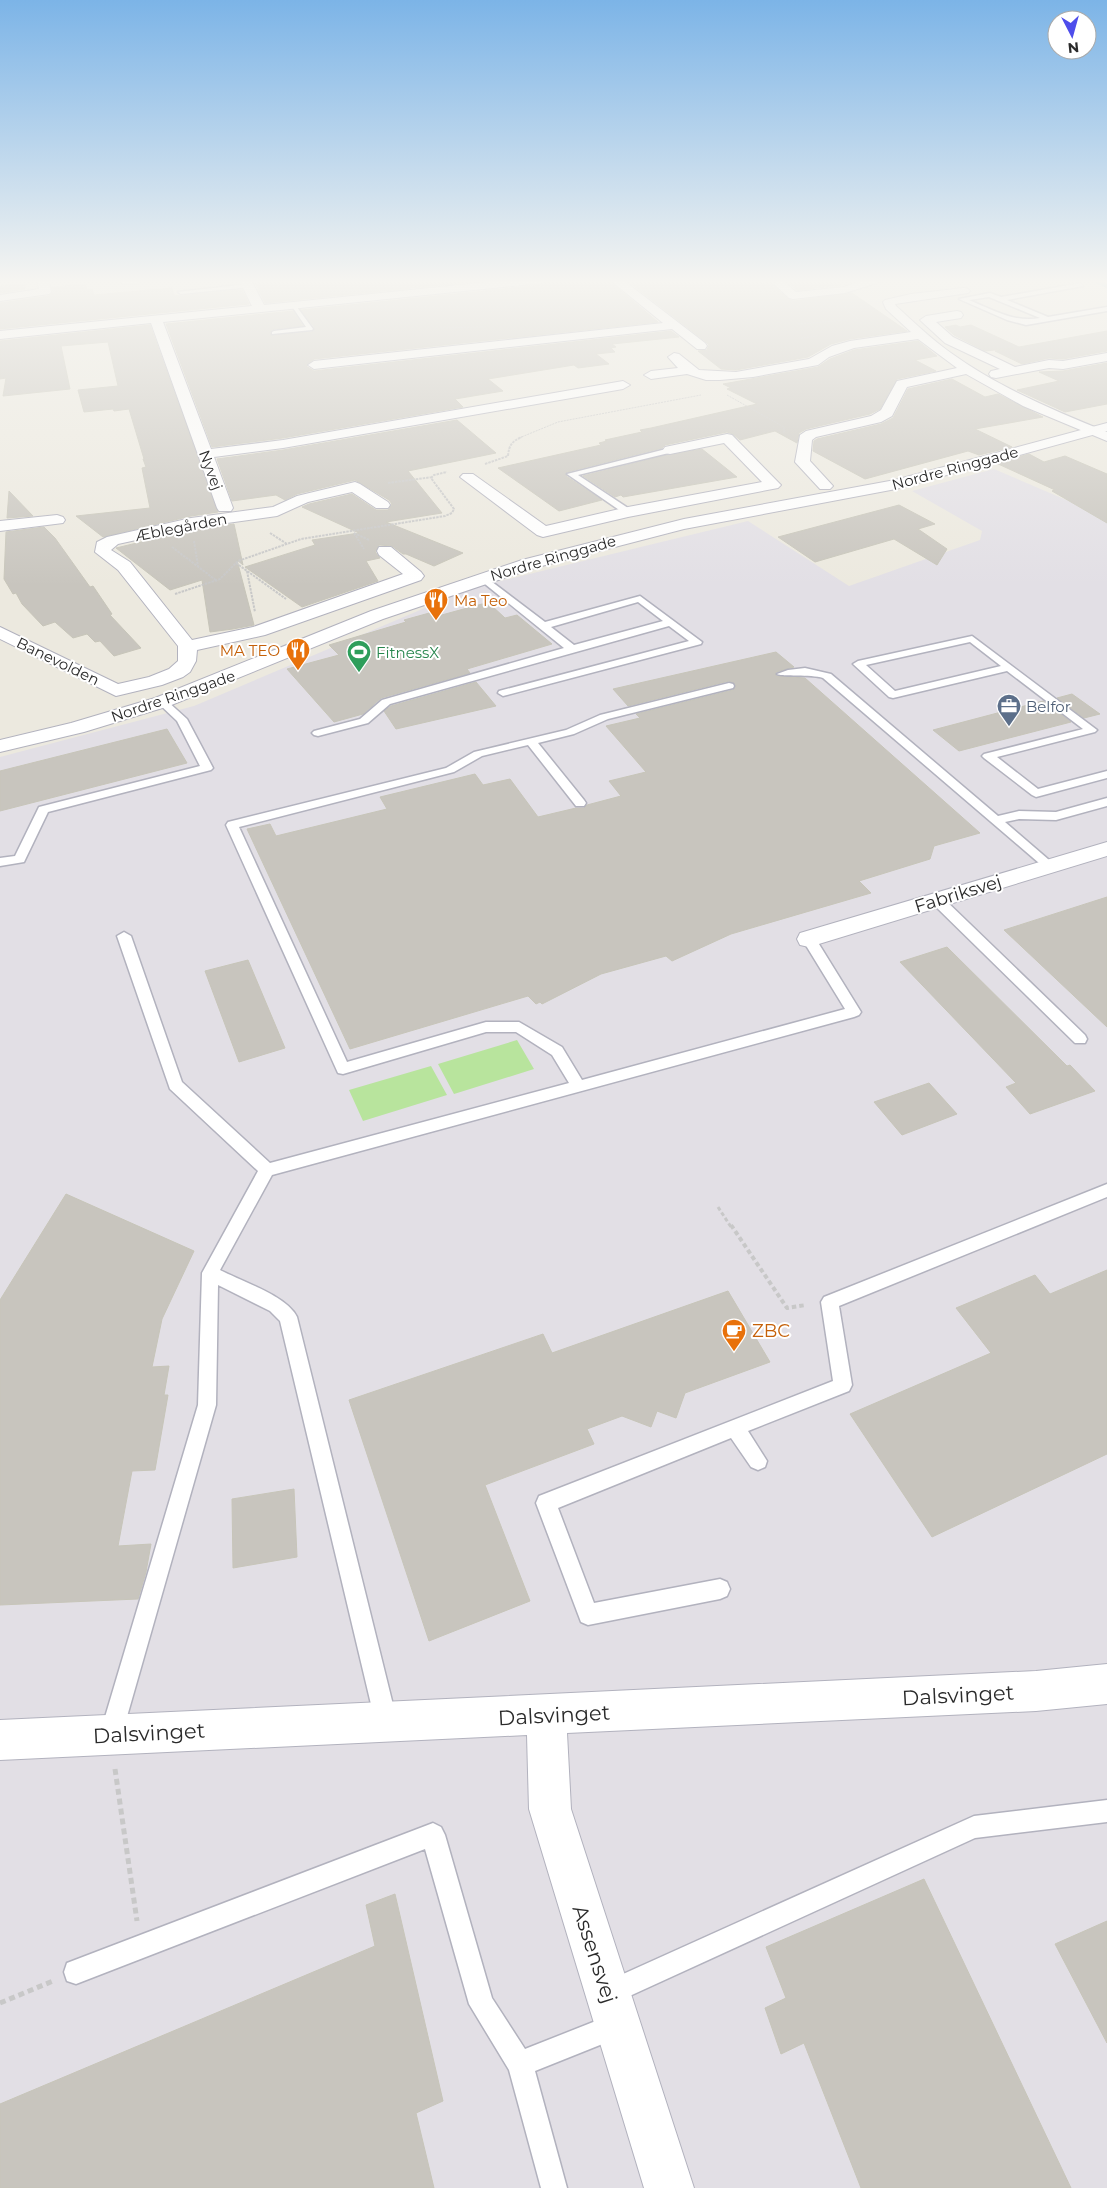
<svg xmlns="http://www.w3.org/2000/svg" width="1107" height="2188" viewBox="0 0 1107 2188" font-family="Montserrat,sans-serif">
<style>
.industrial{fill:#e2dfe5}
.pitch{fill:#b8e49d}
.lines{fill:none;stroke-linecap:round;stroke-linejoin:round}
.stream{stroke:#7bb5e5;stroke-width:4}
.building{fill:#c8c5be;stroke:#c7c5b9}
.lane-casing{stroke:#b2b2be;stroke-width:3}
.street-casing{stroke:#b2b2be;stroke-width:2}
.secondary-casing{stroke:#b2b2be;stroke-width:2}
.path-far4{stroke:#c8c8c8;stroke-width:1;stroke-dasharray:2 1;stroke-linecap:butt}
.path-far3{stroke:#c8c8c8;stroke-width:2;stroke-dasharray:2.5 1;stroke-linecap:butt}
.path-far2{stroke:#c8c8c8;stroke-width:3;stroke-dasharray:4 2.5;stroke-linecap:butt}
.path-far1{stroke:#c8c8c8;stroke-width:4;stroke-dasharray:4.5 3;stroke-linecap:butt}
.path{stroke:#c8c8c8;stroke-width:5;stroke-dasharray:6 4;stroke-linecap:butt}
.lane{fill:#fff;fill-rule:evenodd}
.street{fill:#fff;fill-rule:evenodd}
.secondary{fill:#fff;fill-rule:evenodd}
.labels{text-anchor:middle;dominant-baseline:central;stroke-width:4;stroke-linejoin:round;paint-order:stroke}
.far-street-label{font-size:15px;fill:#2b2b2b;stroke:#fff}
.far-food-label{font-size:15px;fill:#c56008;stroke:#fff;text-anchor:start}
.far-leisure-label{font-size:15px;fill:#27864d;stroke:#fff;text-anchor:start}
.far-service-label{font-size:15px;fill:#4e5e75;stroke:#fff;text-anchor:start}
.street-label{font-size:18px;fill:#2b2b2b;stroke:#fff}
.food-label{font-size:18px;fill:#c56008;stroke:#fff;text-anchor:start}
.near-street-label{font-size:21px;fill:#2b2b2b;stroke:#fff}
</style>
<rect width="100%" height="100%" fill="#ece9df"/>
<path class="industrial" d="M 994,469 L 1071,502 L 1107,492 L 1107,2188 L 0,2188 L 0,757 L 194,706 L 472,588 L 748,521 L 849,586 L 980,540 L 982,531 L 912,491 Z"/>
<path class="pitch" d="M 517,1040 L 534,1069 L 454,1094 L 438,1064 Z
M 431,1066 L 447,1095 L 363,1121 L 349,1090 Z"/>
<g class="lines">
<path class="stream" d="M 1093,280 L 1107,286"/>
</g>
<path class="building" d="M 278,280 L 489,280 L 265,303 L 255,282 Z
M 550,280 L 608,280 L 658,322 L 314,359 L 306,366 L 314,371 L 671,331 L 679,337 L 612,344 L 616,347 L 611,348 L 615,352 L 596,354 L 609,364 L 578,368 L 574,365 L 488,379 L 503,391 L 455,399 L 463,407 L 283,438 L 212,447 L 166,324 L 293,311 L 303,326 L 274,329 L 270,332 L 271,335 L 312,332 L 315,328 L 301,310 L 542,285 Z
M 626,280 L 834,280 L 841,285 L 797,290 L 784,280 L 776,280 L 772,284 L 788,299 L 793,301 L 852,293 L 907,331 L 850,339 L 831,344 L 808,357 L 736,370 L 721,369 L 698,351 L 707,350 L 709,345 L 706,342 Z
M 25,284 L 25,289 L 0,293 L 0,286 Z
M 85,284 L 87,290 L 92,289 L 94,295 L 172,288 L 174,295 L 181,296 L 242,290 L 249,304 L 0,329 L 0,303 L 49,296 L 53,292 L 52,287 Z
M 150,325 L 218,512 L 191,516 L 103,537 L 76,516 L 150,508 L 142,468 L 146,467 L 143,459 L 144,459 L 129,409 L 114,411 L 113,409 L 84,412 L 78,390 L 118,386 L 108,342 L 61,346 L 70,389 L 3,396 L 6,378 L 0,379 L 0,341 Z
M 956,325 L 960,327 L 971,325 L 1019,347 L 1107,331 L 1107,351 L 1063,359 L 1049,358 L 1022,364 L 995,351 L 1014,348 L 985,351 L 954,335 L 945,327 Z
M 918,341 L 937,356 L 915,360 L 936,371 L 897,379 L 880,409 L 870,414 L 806,429 L 799,433 L 797,443 L 775,431 L 740,440 L 733,434 L 727,432 L 665,445 L 662,448 L 567,472 L 566,476 L 602,500 L 559,511 L 498,468 L 601,445 L 599,443 L 607,441 L 605,440 L 642,432 L 640,430 L 651,428 L 757,404 L 727,389 L 731,388 L 723,384 L 818,367 L 830,359 L 854,350 Z
M 1107,363 L 1107,404 L 1065,412 L 1017,390 L 1059,381 L 1039,372 L 1063,371 Z
M 952,379 L 985,397 L 998,394 L 1043,417 L 975,429 L 1012,447 L 979,455 L 968,451 L 865,479 L 813,451 L 814,441 L 817,439 L 881,424 L 893,418 L 908,389 Z
M 457,420 L 496,453 L 408,471 L 442,513 L 386,522 L 463,553 L 434,566 L 406,554 L 403,554 L 392,546 L 379,545 L 375,552 L 380,558 L 366,561 L 378,581 L 302,607 L 245,567 L 315,545 L 312,540 L 359,533 L 302,507 L 309,504 L 352,494 L 376,510 L 388,510 L 392,504 L 389,500 L 355,480 L 297,494 L 285,500 L 276,495 L 232,501 L 217,459 L 283,450 Z
M 702,449 L 737,477 L 623,497 L 621,495 L 615,497 L 583,476 L 667,455 Z
M 1029,454 L 1044,462 L 1065,456 L 1107,474 L 1107,523 L 1052,491 L 1055,490 L 996,463 Z
M 9,491 L 33,516 L 7,518 Z
M 899,505 L 935,524 L 918,529 L 947,549 L 937,565 L 894,539 L 815,562 L 778,537 Z
M 234,524 L 243,565 L 237,560 L 254,625 L 233,629 L 210,632 L 202,580 L 170,590 L 116,548 L 191,530 Z
M 44,527 L 55,538 L 90,587 L 93,586 L 112,614 L 110,615 L 141,648 L 114,656 L 100,641 L 95,642 L 87,634 L 73,638 L 55,622 L 43,626 L 22,604 L 16,593 L 13,594 L 4,579 L 6,532 Z
M 482,604 L 491,605 L 505,618 L 517,615 L 552,644 L 467,669 L 470,673 L 381,698 L 363,714 L 334,722 L 287,669 L 339,655 L 329,645 L 406,622 L 404,620 L 433,612 L 438,616 Z
M 776,652 L 794,667 L 776,672 L 776,676 L 805,678 L 980,833 L 934,846 L 930,859 L 859,881 L 871,893 L 731,934 L 672,961 L 666,956 L 601,974 L 542,1004 L 540,1002 L 536,1004 L 528,996 L 350,1049 L 247,829 L 270,824 L 276,836 L 387,809 L 380,797 L 475,774 L 483,785 L 510,779 L 538,817 L 576,808 L 584,808 L 587,805 L 621,796 L 609,781 L 646,772 L 606,726 L 640,718 L 636,714 L 733,690 L 736,685 L 729,681 L 628,706 L 613,689 Z
M 476,682 L 496,706 L 396,729 L 384,711 L 391,706 Z
M 1072,694 L 1100,714 L 1084,718 L 1057,698 Z
M 1043,701 L 1071,722 L 959,751 L 933,730 Z
M 167,729 L 187,763 L 0,811 L 0,771 Z
M 1107,897 L 1107,1027 L 1004,930 Z
M 947,947 L 1067,1066 L 1070,1065 L 1095,1091 L 1030,1114 L 1006,1087 L 1016,1083 L 900,962 Z
M 248,960 L 285,1048 L 239,1062 L 205,971 Z
M 929,1083 L 957,1114 L 902,1135 L 874,1102 Z
M 66,1194 L 194,1251 L 162,1319 L 152,1367 L 169,1366 L 164,1395 L 168,1395 L 155,1470 L 132,1471 L 118,1546 L 151,1544 L 146,1572 L 138,1599 L 0,1605 L 0,1300 Z
M 1107,1270 L 1107,1454 L 932,1537 L 850,1414 L 991,1353 L 956,1308 L 1035,1275 L 1050,1294 Z
M 728,1291 L 770,1362 L 685,1393 L 676,1418 L 657,1411 L 651,1427 L 622,1416 L 587,1429 L 594,1444 L 485,1485 L 530,1601 L 429,1641 L 349,1400 L 543,1334 L 552,1353 Z
M 294,1489 L 297,1557 L 233,1568 L 232,1499 Z
M 924,1879 L 1071,2188 L 861,2188 L 804,2043 L 781,2054 L 765,2008 L 786,1998 L 766,1947 Z
M 395,1894 L 443,2101 L 416,2113 L 434,2188 L 0,2188 L 0,2104 L 375,1946 L 366,1905 Z
M 1107,1921 L 1107,2043 L 1055,1944 Z"/>
<g class="lines">
<defs>
<path id="lane" d="M 1081,283 L 1083,286 L 1007,300 L 1048,317 L 1107,307 L 1107,311 L 1026,325 L 1007,320 L 959,299 L 990,293 L 1001,297 ZM 989,297 L 1040,318 C 1015,323 993,310 969,300 Z
M 248,284 L 250,287 L 181,294 L 178,292 Z
M 294,303 L 313,329 L 312,330 L 272,334 L 272,332 L 274,331 L 306,327 L 291,305 Z
M 670,448 L 674,450 L 673,452 L 578,475 L 631,510 L 631,514 L 625,514 L 567,474 Z
M 483,575 L 545,622 L 640,596 L 702,642 L 701,644 L 507,695 L 503,696 L 498,693 L 499,691 L 689,641 L 669,626 L 390,704 L 368,723 L 318,736 L 314,735 L 312,733 L 314,731 L 360,719 L 382,700 L 564,648 L 480,580 L 480,576 ZM 638,602 L 663,621 L 574,645 L 551,627 Z
M 972,636 L 1097,730 L 1095,732 L 997,757 L 1038,789 L 1107,771 L 1107,778 L 1036,797 L 1032,795 L 984,758 L 982,756 L 984,754 L 1083,729 L 1007,671 L 893,698 L 889,697 L 853,664 L 858,661 ZM 970,642 L 1001,666 L 895,691 L 866,665 Z
M 805,668 L 831,674 L 998,816 L 1019,811 L 1056,812 L 1107,798 L 1107,806 L 1056,820 L 1019,819 L 1005,822 L 1056,866 L 1050,870 L 1046,869 L 823,678 C 811,674 781,677 777,674 L 788,670 Z
M 729,683 L 733,684 L 734,686 L 733,688 L 608,719 L 574,734 L 538,743 L 584,800 L 586,803 L 584,806 L 576,806 L 528,745 L 482,756 L 454,772 L 239,827 L 347,1062 L 486,1022 L 519,1022 L 562,1047 L 582,1080 L 845,1009 L 802,939 L 809,935 L 814,936 L 861,1012 L 859,1015 L 854,1017 L 272,1175 L 220,1270 C 241,1281 287,1296 297,1317 L 397,1721 L 394,1729 L 386,1732 L 378,1729 L 375,1721 L 280,1321 L 270,1311 L 218,1285 L 216,1405 L 122,1734 L 119,1742 L 111,1745 L 103,1742 L 100,1734 L 198,1405 L 202,1273 L 258,1171 L 170,1089 L 117,936 L 124,932 L 131,936 L 182,1082 L 270,1163 L 569,1083 L 552,1055 L 516,1032 L 486,1032 L 343,1074 L 338,1073 L 226,825 L 228,822 L 446,768 L 474,752 L 566,730 L 600,715 Z
M 162,699 L 166,700 L 187,719 L 213,768 L 211,770 L 48,812 L 24,862 L 0,866 L 0,858 L 15,856 L 39,807 L 200,766 L 177,721 L 157,702 Z
M 937,896 L 942,897 L 1085,1035 L 1087,1039 L 1085,1043 L 1075,1043 L 932,903 L 931,900 Z
M 1107,1184 L 1107,1197 L 839,1306 L 852,1385 L 849,1391 L 748,1431 L 767,1461 L 765,1467 L 758,1470 L 751,1467 L 731,1438 L 558,1508 L 594,1603 L 720,1579 L 727,1582 L 730,1589 L 727,1596 L 720,1599 L 588,1625 L 581,1622 L 536,1503 L 539,1496 L 833,1381 L 821,1302 L 824,1297 Z
M 1107,1800 L 1107,1822 L 975,1838 L 610,2005 L 601,2002 L 598,1993 L 601,1984 L 974,1816 Z
M 433,1823 L 441,1827 L 445,1835 L 492,1998 L 525,2049 L 616,2013 L 625,2017 L 629,2026 L 625,2035 L 535,2071 L 567,2188 L 541,2188 L 509,2070 L 469,2004 L 425,1849 L 76,1984 L 67,1981 L 64,1972 L 67,1963 Z"/>
<path id="street" d="M 37,280 L 49,280 L 51,292 L 49,294 L 0,301 L 0,295 L 39,289 Z
M 120,280 L 144,280 C 139,285 128,285 121,283 Z
M 239,280 L 251,280 L 264,305 L 508,280 L 548,280 L 542,283 L 163,322 L 211,449 L 283,440 L 623,381 L 630,385 L 623,389 L 283,448 L 214,457 L 233,508 L 231,511 L 219,511 L 217,508 L 151,323 L 0,339 L 0,331 L 252,306 Z
M 610,280 L 623,280 L 705,343 L 707,346 L 705,349 L 697,349 L 672,329 L 314,369 L 308,365 L 314,361 L 663,323 Z
M 864,280 L 882,280 L 880,282 L 845,293 L 793,299 L 789,298 L 774,284 L 776,282 L 784,282 L 796,292 L 844,287 Z
M 964,288 L 968,289 L 970,291 L 968,293 L 895,304 L 896,306 C 914,322 931,339 951,353 C 998,387 1053,410 1107,432 L 1107,441 L 1023,406 L 966,374 L 907,387 L 892,416 L 881,422 L 816,437 L 812,440 L 810,461 L 833,486 L 830,489 L 820,489 L 795,462 L 800,435 L 806,431 L 871,416 L 881,410 L 897,381 L 957,368 L 918,339 L 854,348 L 829,357 L 818,365 L 753,377 L 720,380 L 706,380 L 687,374 L 651,379 L 644,375 L 651,371 L 678,368 L 668,357 L 674,353 L 679,354 L 699,370 L 736,372 L 809,359 L 832,346 L 850,341 L 911,332 L 886,309 L 883,302 L 885,300 L 911,294 Z
M 957,311 L 961,312 L 963,315 L 961,318 L 936,322 L 953,337 L 1015,367 L 1049,360 L 1063,361 L 1107,353 L 1107,361 L 1063,369 L 1049,368 L 996,378 L 991,377 L 989,374 L 991,371 L 1000,369 L 945,343 L 920,320 L 926,316 Z
M 727,434 L 732,435 L 778,482 L 781,485 L 778,488 L 628,517 L 543,537 L 537,535 L 460,477 L 463,474 L 473,474 L 546,526 L 628,507 L 762,482 L 724,443 L 670,454 L 665,453 L 663,450 L 665,447 Z
M 355,482 L 360,484 L 388,502 L 390,505 L 388,508 L 376,508 L 352,492 L 308,502 L 277,516 L 191,528 L 118,544 L 111,550 L 130,562 L 192,640 L 253,627 L 403,574 L 379,555 L 377,551 L 379,547 L 391,547 L 421,572 L 424,576 L 421,580 L 265,635 L 197,650 L 196,661 L 190,672 L 183,677 L 162,685 L 116,696 L 0,639 L 0,627 L 118,684 L 149,677 L 169,669 L 178,661 L 178,646 L 118,570 L 95,552 L 97,542 L 107,537 L 191,518 L 273,507 L 297,496 Z
M 57,515 L 63,517 L 65,520 L 63,523 L 0,531 L 0,521 Z
M 1107,842 L 1107,856 L 809,947 L 800,945 L 797,939 L 800,933 Z
M 1107,1664 L 1107,1704 L 1036,1711 L 567,1733 L 571,1809 L 694,2188 L 644,2188 L 529,1809 L 527,1735 L 0,1760 L 0,1720 L 1036,1671 Z"/>
<path id="secondary" d="M 1107,423 L 1107,431 L 896,489 L 684,529 L 534,568 L 383,619 L 169,706 L 84,732 L 0,752 L 0,740 L 71,723 L 155,698 L 371,611 L 522,560 L 684,519 L 895,480 Z"/>
</defs>
<use href="#lane" class="lane-casing"/>
<use href="#street" class="street-casing"/>
<use href="#secondary" class="secondary-casing"/>
<path class="path-far4" d="M 748,280 L 763,296
M 282,287 L 278,285 L 327,280
M 851,308 L 869,307
M 798,324 L 859,319 L 845,309
M 440,328 L 483,327
M 801,338 L 817,336
M 727,395 L 784,427 L 784,433
M 519,438 L 558,422 L 701,395"/>
<path class="path-far3" d="M 485,464 L 508,456 C 509,445 512,441 522,437
M 388,483 L 433,477
M 270,533 L 287,544
M 354,533 L 369,540
M 354,533 L 364,549
M 194,541 L 198,566
M 172,547 L 217,581
M 236,563 L 286,599
M 247,571 L 255,612
M 175,594 L 220,579 L 238,561 L 301,539 L 445,516 L 452,513 L 454,509 L 431,478 L 434,475 L 447,472"/>
<path class="path-far2" d="M 718,1207 L 731,1227"/>
<path class="path-far1" d="M 731,1225 L 787,1308 L 806,1305"/>
<path class="path" d="M 115,1769 L 137,1921
M 0,2003 L 53,1981"/>
<use href="#lane" class="lane"/>
<use href="#street" class="street"/>
<use href="#secondary" class="secondary"/>
</g>
<linearGradient id="sky" x2="0" y2="1"><stop stop-color="#7cb4e7"/><stop offset="0.48" stop-color="#f6f5f1"/><stop offset="1" stop-color="#f6f5f1" stop-opacity="0"/></linearGradient>
<rect width="1107" height="586" fill="url(#sky)"/>
<defs>
<symbol id="restaurant-pin" viewBox="-11 -11 22 30"><path d="M0 17L-7.5 6A9.5 9.5 0 1 1 7.5 6Z" fill="#e8710a" stroke="#fff"/><path d="M-5-6h1v4h1v-4h1v4h1v-4h1v5L-1.5 .5V6h-2V.5L-5-1ZM5-6V6H3V1.5H1.5Q1.5-4 5-6Z" fill="#fff"/></symbol>
<symbol id="stadium-pin" viewBox="-11 -11 22 30"><path d="M0 17L-7.5 6A9.5 9.5 0 1 1 7.5 6Z" fill="#2e9e5b" stroke="#fff"/><path d="M0-5a6.5 5 0 1 0 0 10a6.5 5 0 1 0 0-10ZM-3.5-1.8h7v3.6h-7Z" fill="#fff"/></symbol>
<symbol id="office-pin" viewBox="-11 -11 22 30"><path d="M0 17L-7.5 6A9.5 9.5 0 1 1 7.5 6Z" fill="#5c6f8a" stroke="#fff"/><path d="M-6-3h4V-5.5h4V-3h4V5H-6ZM-1-4.5V-3h2v-1.5ZM-6 0V1H6V0Z" fill="#fff"/></symbol>
<symbol id="cafe-pin" viewBox="-11 -11 22 30"><path d="M0 17L-7.5 6A9.5 9.5 0 1 1 7.5 6Z" fill="#e8710a" stroke="#fff"/><path d="M-5.5-4.5H6V0H3Q3 3.5 0 3.5H-2.5Q-5.5 3.5-5.5 0ZM3-3.2v2h1.7v-2ZM-6 4.5H4V6H-6Z" fill="#fff"/></symbol>
</defs>
<g fill-rule="evenodd">
<use href="#restaurant-pin" x="422" y="586" width="28" height="38"/>
<use href="#restaurant-pin" x="284" y="636" width="28" height="38"/>
<use href="#stadium-pin" x="345" y="638" width="28" height="38"/>
<use href="#office-pin" x="995" y="692" width="28" height="38"/>
<use href="#cafe-pin" x="720" y="1317" width="28" height="38"/>
</g>
<g class="labels">
<g class="far-street-label">
<text transform="translate(955 468) rotate(-15)">Nordre Ringgade</text>
<text transform="translate(211 470) rotate(70)">Nyvej</text>
<text transform="translate(181 527) rotate(-11)">Æblegården</text>
<text transform="translate(553 558) rotate(-16)">Nordre Ringgade</text>
<text transform="translate(58 661) rotate(26)">Banevolden</text>
<text transform="translate(173 696) rotate(-19)">Nordre Ringgade</text>
</g>
<g class="far-food-label">
<text x="454" y="600">Ma Teo</text>
<text x="280" y="650" text-anchor="end">MA TEO</text>
</g>
<g class="far-leisure-label">
<text x="376" y="652">FitnessX</text>
</g>
<g class="far-service-label">
<text x="1026" y="706">Belfor</text>
</g>
<g class="street-label">
<text transform="translate(958 894) rotate(-17)">Fabriksvej</text>
</g>
<g class="food-label">
<text x="752" y="1331">ZBC</text>
</g>
<g class="near-street-label">
<text transform="translate(958 1695) rotate(-3)">Dalsvinget</text>
<text transform="translate(554 1715) rotate(-3)">Dalsvinget</text>
<text transform="translate(149 1733) rotate(-3)">Dalsvinget</text>
<text transform="translate(595 1954) rotate(72)">Assensvej</text>
</g>
</g>
<g transform="translate(1072 35) rotate(174)"><circle r="24" fill="#ffffff" stroke="#aaaaaa"/>
<path d="M0-4L9 19L0 12L-9 19Z" fill="#4e4deb"/>
<text y="-8" font-size="14" font-weight="bold" text-anchor="middle" fill="#2b2b2b">N</text>
</g>
</svg>
